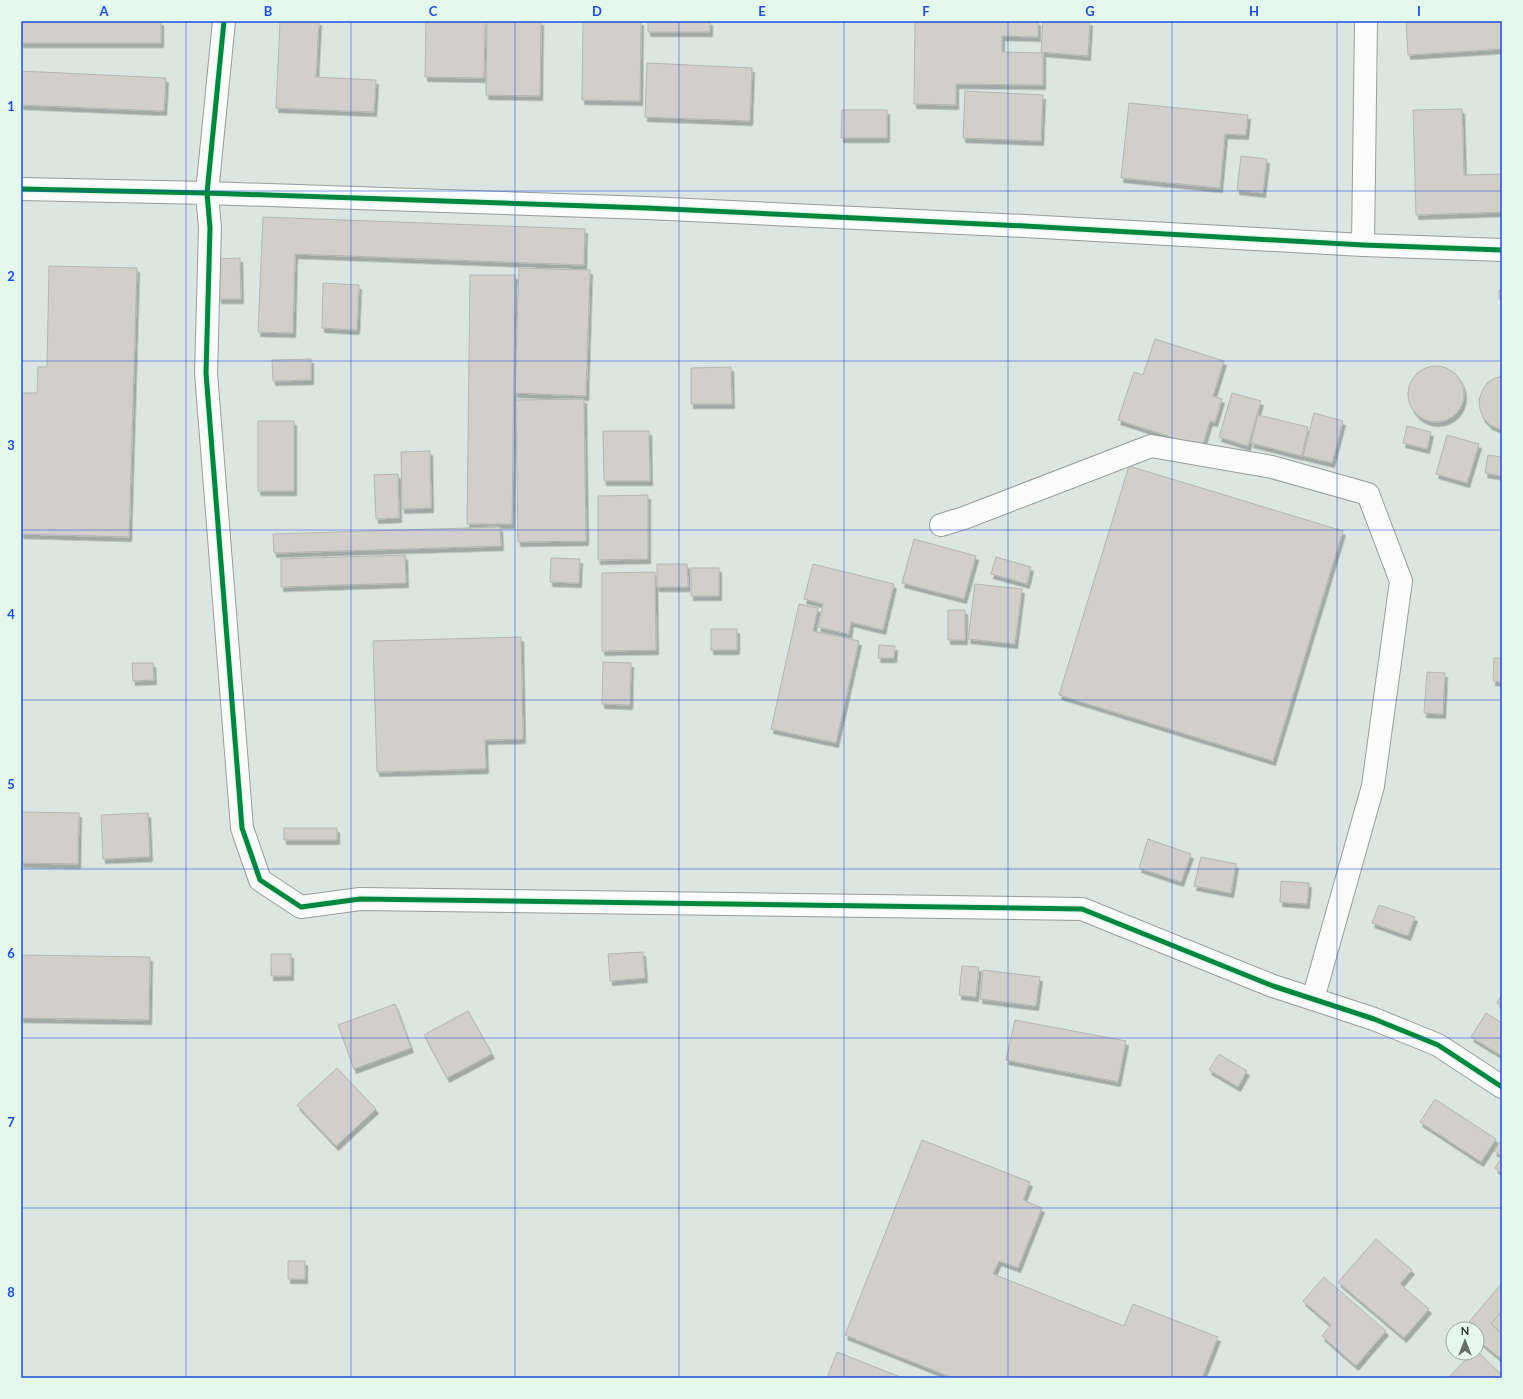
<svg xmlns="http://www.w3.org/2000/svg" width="1523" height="1399" viewBox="0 0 1523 1399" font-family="Lato,sans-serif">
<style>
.building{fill:#d2cfca;stroke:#b4b6b2;filter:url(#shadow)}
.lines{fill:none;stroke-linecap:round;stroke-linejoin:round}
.minor-casing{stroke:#979e9b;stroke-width:24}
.minor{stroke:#fafbfa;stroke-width:22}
.cycleway-casing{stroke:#e5f8ee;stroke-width:8}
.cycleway{stroke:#00873e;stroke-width:5}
.grid{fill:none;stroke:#1d4ed8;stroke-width:1;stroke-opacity:0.55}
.neatline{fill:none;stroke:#1d4ed8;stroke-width:1.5}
.grid-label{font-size:13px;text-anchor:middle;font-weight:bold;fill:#1d4ed8}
</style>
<defs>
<filter id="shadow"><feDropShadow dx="2.5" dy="4.5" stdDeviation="0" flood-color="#0004"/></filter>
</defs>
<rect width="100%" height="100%" fill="#dce6e1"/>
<path class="building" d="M 21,21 L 161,21 L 161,43 L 21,43 Z
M 280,21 L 319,21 L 316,77 L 376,80 L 374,112 L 276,108 Z
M 426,21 L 485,21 L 484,78 L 425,77 Z
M 487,21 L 541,21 L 540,96 L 486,95 Z
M 583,21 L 641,21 L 640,101 L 582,100 Z
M 648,21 L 710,21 L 710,32 L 648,32 Z
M 915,21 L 1038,21 L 1038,37 L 1002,36 L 1002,52 L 1043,53 L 1043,85 L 956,84 L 956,105 L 914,104 Z
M 1043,21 L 1090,21 L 1088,56 L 1041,52 Z
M 1406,21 L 1502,21 L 1502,49 L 1408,55 Z
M 647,63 L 752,68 L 750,121 L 645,117 Z
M 21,71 L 166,78 L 164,111 L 21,105 Z
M 965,91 L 1043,95 L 1041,141 L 963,138 Z
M 1129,103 L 1248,115 L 1246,135 L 1225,134 L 1220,188 L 1121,178 Z
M 1462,109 L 1464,175 L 1502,174 L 1502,212 L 1416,215 L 1413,110 Z
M 842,110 L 887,110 L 887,138 L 841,138 Z
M 1241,156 L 1267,159 L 1263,193 L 1237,190 Z
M 263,217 L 585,229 L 584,265 L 295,254 L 293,333 L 258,332 Z
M 240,258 L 241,299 L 219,299 L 218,259 Z
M 49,266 L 137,268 L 129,537 L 21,534 L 21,393 L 37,393 L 38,367 L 47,367 Z
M 519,268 L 590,270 L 586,396 L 515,393 Z
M 470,275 L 515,275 L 512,524 L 467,524 Z
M 323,283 L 359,285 L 357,330 L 322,328 Z
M 1499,290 L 1502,290 L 1502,299 L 1499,299 Z
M 1155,339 L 1224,361 L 1213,396 L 1222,399 L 1215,422 L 1210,421 L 1202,447 L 1118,420 L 1134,372 L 1143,375 Z
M 311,359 L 311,380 L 273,381 L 272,360 Z
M1408 394a28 28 0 1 1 56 0a28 28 0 1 1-56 0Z
M 731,367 L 732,404 L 691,404 L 691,368 Z
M 1502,376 L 1502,430 L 1490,425 L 1483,418 L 1480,409 L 1479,400 L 1482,391 L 1487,383 L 1495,378 Z
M 1232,393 L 1261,401 L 1248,446 L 1219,437 Z
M 584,399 L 586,541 L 518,542 L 516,400 Z
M 1314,413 L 1343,421 L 1332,463 L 1303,456 Z
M 1258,415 L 1308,427 L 1302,456 L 1251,443 Z
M 258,421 L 294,421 L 294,491 L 258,491 Z
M 1407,426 L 1431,432 L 1427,449 L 1403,443 Z
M 603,431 L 649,431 L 650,481 L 604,481 Z
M 1447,435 L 1479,444 L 1467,483 L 1436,474 Z
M 430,451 L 431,508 L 402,509 L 401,452 Z
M 1488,455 L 1502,457 L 1502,476 L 1485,473 Z
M 1129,466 L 1343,531 L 1273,761 L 1059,695 Z
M 398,474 L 399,518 L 376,519 L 374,475 Z
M 648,495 L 648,559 L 598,560 L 598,496 Z
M 500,527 L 501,546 L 274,553 L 273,534 Z
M 914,539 L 976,556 L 964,599 L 902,583 Z
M 405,555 L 406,583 L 281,587 L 281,559 Z
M 996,557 L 1031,567 L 1027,584 L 991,574 Z
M 551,558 L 580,559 L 579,583 L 550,582 Z
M 657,564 L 687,564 L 688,587 L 657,587 Z
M 813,564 L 894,584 L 883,630 L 851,622 L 849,634 L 818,627 L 823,604 L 804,599 Z
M 691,568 L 719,568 L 719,596 L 691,596 Z
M 655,572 L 656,650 L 602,651 L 602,573 Z
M 975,584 L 1022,589 L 1015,644 L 968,639 Z
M 799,604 L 818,608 L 813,631 L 859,641 L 836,743 L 771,729 Z
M 948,610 L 965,610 L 965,640 L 948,640 Z
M 711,629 L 737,629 L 737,650 L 711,650 Z
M 521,637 L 523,739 L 485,740 L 486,769 L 377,772 L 373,641 Z
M 879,645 L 895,646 L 894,658 L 878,658 Z
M 1494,658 L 1502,658 L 1502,682 L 1493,681 Z
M 603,662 L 631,663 L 630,705 L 602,704 Z
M 132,663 L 153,663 L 154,680 L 133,681 Z
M 1427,672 L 1445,673 L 1443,714 L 1424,713 Z
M 21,812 L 79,813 L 78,864 L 21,863 Z
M 148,813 L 150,857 L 103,859 L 101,815 Z
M 284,828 L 337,828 L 337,840 L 284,840 Z
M 1148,839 L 1191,854 L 1181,882 L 1139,868 Z
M 1201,857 L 1236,864 L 1231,893 L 1194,886 Z
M 1281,881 L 1309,883 L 1307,904 L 1280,902 Z
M 1379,905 L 1415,917 L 1408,936 L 1372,923 Z
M 643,952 L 645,978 L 610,981 L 608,954 Z
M 271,954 L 291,954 L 291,976 L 271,976 Z
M 21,955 L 150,957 L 149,1020 L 21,1018 Z
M 962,966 L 979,967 L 976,997 L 959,995 Z
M 983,970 L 1040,977 L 1036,1006 L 980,999 Z
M 1502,994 L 1502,1006 L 1497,1003 Z
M 395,1004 L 411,1048 L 354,1069 L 338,1025 Z
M 468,1011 L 492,1054 L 447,1078 L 424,1035 Z
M 1486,1013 L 1502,1023 L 1502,1056 L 1471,1037 Z
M 1015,1020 L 1126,1041 L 1118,1082 L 1006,1060 Z
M 1219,1054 L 1247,1071 L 1238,1087 L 1209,1070 Z
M 337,1068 L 376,1109 L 336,1146 L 297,1105 Z
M 1435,1099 L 1496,1139 L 1481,1162 L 1420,1122 Z
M 922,1140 L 1030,1182 L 1023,1200 L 1042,1208 L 1018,1268 L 999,1261 L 993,1274 L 1124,1326 L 1133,1304 L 1218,1337 L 1202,1378 L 953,1378 L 845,1335 Z
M 1500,1142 L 1502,1143 L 1502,1156 L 1494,1151 Z
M 1502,1157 L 1502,1173 L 1495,1168 Z
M 1376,1239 L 1412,1270 L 1400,1284 L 1429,1309 L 1404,1338 L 1338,1282 Z
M 288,1261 L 305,1261 L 305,1279 L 288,1279 Z
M 1324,1277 L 1386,1331 L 1356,1366 L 1322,1336 L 1331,1325 L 1303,1301 Z
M 1502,1283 L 1502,1311 L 1491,1324 L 1500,1332 L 1502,1330 L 1502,1360 L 1477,1339 L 1477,1329 L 1464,1328 Z
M 1502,1311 L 1502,1330 L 1500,1332 L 1491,1324 Z
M 1477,1351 L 1502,1375 L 1502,1378 L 1448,1378 L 1472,1353 L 1477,1353 Z
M 837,1352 L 903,1378 L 827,1378 Z"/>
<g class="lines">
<defs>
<path id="minor" d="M 224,21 L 207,193 L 210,228 L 206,373 L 242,828 L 260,880 L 301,907 L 360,899 L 1082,909 L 1273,986 L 1374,1019 L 1438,1045 L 1502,1087
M 21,189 L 207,193 L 647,208 L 1025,226 L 1363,245 L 1502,250
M 1363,245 L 1366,21
M 941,525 L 964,518 L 1151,446 L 1272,467 L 1368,494 L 1401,581 L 1373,786 L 1313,999"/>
</defs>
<use href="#minor" class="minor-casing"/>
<use href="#minor" class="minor"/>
<defs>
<path id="cycleway" d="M 224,21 L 207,193 L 210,228 L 206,373 L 242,828 L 260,880 L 301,907 L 360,899 L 1082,909 L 1273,986 L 1374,1019 L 1438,1045 L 1502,1087
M 21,189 L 207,193 L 647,208 L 1025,226 L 1363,245 L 1502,250"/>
</defs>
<use href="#cycleway" class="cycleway-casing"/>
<use href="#cycleway" class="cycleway"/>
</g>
<path class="grid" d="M 186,21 L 186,1378M 351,21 L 351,1378M 515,21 L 515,1378M 679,21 L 679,1378M 844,21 L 844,1378M 1008,21 L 1008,1378M 1172,21 L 1172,1378M 1337,21 L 1337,1378M 21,191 L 1502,191M 21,361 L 1502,361M 21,530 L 1502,530M 21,700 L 1502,700M 21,869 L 1502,869M 21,1038 L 1502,1038M 21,1208 L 1502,1208"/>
<rect width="1523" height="1399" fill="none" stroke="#e5f8ee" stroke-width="44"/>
<g transform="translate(1465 1341)"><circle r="19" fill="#e5f8ee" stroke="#99a7a0"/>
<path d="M0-3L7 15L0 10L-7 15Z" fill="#666e6a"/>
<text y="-6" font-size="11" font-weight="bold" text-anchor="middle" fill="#272e2a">N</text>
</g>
<rect x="22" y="22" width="1479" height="1355" class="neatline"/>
<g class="grid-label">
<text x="104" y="16">A</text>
<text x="268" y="16">B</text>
<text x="433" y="16">C</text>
<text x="597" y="16">D</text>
<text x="762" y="16">E</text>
<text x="926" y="16">F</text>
<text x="1090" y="16">G</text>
<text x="1254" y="16">H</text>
<text x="1419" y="16">I</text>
<text x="11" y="111">1</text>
<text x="11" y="281">2</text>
<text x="11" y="450">3</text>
<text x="11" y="619">4</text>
<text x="11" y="789">5</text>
<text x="11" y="958">6</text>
<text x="11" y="1127">7</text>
<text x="11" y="1297">8</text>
</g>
</svg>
